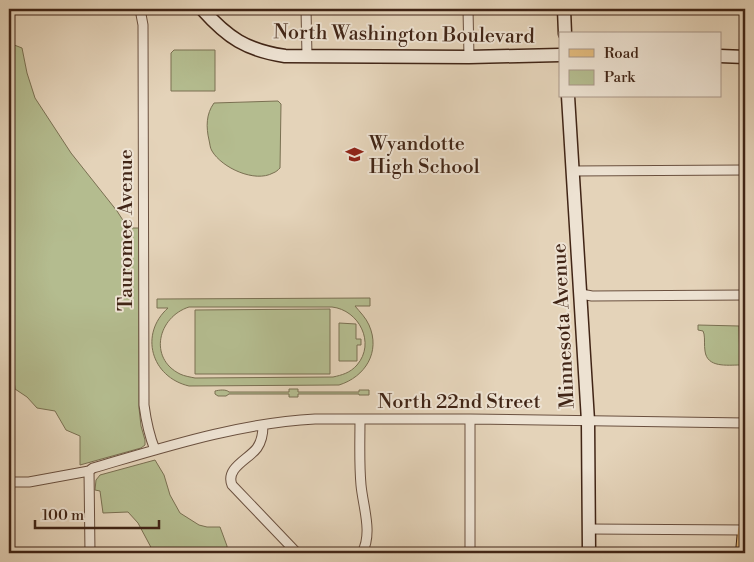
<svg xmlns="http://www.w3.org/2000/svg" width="754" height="562" viewBox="0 0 754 562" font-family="'Libre Bodoni',serif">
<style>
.green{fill:#b4bc8f;stroke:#7a7052;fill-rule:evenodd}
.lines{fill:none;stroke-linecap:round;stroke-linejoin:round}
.street-casing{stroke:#6a503f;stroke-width:11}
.secondary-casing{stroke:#412516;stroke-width:15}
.primary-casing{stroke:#412516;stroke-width:16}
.street{stroke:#ede2d2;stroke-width:9}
.secondary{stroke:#ede2d2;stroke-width:12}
.primary{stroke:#e2ba7c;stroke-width:14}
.labels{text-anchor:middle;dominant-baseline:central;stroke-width:4;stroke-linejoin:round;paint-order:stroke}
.street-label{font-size:20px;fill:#412516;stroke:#ede2d2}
.poi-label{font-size:20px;fill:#412516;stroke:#ede2d2;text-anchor:start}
</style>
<rect width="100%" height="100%" fill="#e4d3b9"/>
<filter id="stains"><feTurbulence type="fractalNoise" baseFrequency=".004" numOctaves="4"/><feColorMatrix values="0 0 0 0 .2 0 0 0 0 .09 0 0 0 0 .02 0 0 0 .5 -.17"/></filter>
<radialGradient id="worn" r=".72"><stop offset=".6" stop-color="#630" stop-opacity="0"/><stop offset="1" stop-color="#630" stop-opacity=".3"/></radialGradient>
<path class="green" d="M 9,43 L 22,48 L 27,73 L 35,98 L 71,153 L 117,211 L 128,228 L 139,228 L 139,408 L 141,426 L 145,440 L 145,445 L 141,448 L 80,465 L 80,436 L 66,430 L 55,411 L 37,408 L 27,397 L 15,389 L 10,345 L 9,344 Z
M 174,50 L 215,50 L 215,91 L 171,91 L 171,53 Z
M 278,101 L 281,104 L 280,168 C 278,170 276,172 273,173 C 255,183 222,168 212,151 C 210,148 210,144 209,140 C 206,127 206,114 214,103 Z
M 370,298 L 370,306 L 355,306 C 360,312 366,318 369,325 C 381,352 365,377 339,385 L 189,386 C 151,377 139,334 168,308 L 157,308 L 157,299 ZM 189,307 L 332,307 C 359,310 376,343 357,365 C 350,373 342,375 333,377 L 195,378 C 190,377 184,376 180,374 C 148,358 158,317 189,307 Z
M 330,309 L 330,374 L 195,374 L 195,310 Z
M 339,323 L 356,324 L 356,339 L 361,339 L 361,345 L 357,345 L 357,361 L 339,361 Z
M 698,325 L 739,326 L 740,365 C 727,365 707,368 705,351 C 704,345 705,339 704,334 L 703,331 L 698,330 Z
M 289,389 L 298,389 L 298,392 L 359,392 L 359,390 L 369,390 L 369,395 L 359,395 L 359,394 L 298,394 L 298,397 L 289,397 L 289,394 L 229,394 L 226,396 L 218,396 L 215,394 L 215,391 C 219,390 226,389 229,392 L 289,392 Z
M 155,460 L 164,475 L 170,495 L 180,513 L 199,525 L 207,527 L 220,527 L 227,546 L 227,553 L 154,553 L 138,523 L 128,512 L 103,513 L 100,491 L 95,490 L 96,480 L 100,475 Z"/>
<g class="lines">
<defs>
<path id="street" d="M 140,9 L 143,25 L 144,405 C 146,420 149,435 155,450
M 306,9 L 307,56
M 468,9 L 469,57
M 572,171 L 745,170
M 581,294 L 592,296 L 745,295
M 360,419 C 360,441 359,463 361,485 C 363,507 373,533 362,553
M 470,419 L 470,553
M 263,425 C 263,433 262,441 257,448 C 249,459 225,468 232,485 L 297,553
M 89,471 L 90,553
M 9,482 L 29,482 L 89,471 L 93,468 C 165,447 239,423 315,419 L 470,419 L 745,423
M 589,529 L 745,530"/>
<path id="secondary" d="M 202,9 C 228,38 246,50 285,56 L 469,57 L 560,55
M 564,9 L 565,34
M 720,56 L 745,57
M 568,96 L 588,421 L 589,553"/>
<path id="primary" d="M 743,553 L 745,530"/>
</defs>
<use href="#street" class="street-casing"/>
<use href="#secondary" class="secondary-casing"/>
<use href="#primary" class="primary-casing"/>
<use href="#street" class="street"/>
<use href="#secondary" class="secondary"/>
<use href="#primary" class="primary"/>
</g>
<defs>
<symbol id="school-bare" viewBox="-9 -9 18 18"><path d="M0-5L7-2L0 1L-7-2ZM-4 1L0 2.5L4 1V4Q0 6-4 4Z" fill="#8f2418" stroke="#ede2d2" stroke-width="2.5" paint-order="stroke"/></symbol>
</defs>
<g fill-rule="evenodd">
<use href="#school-bare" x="342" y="142" width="25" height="25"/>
</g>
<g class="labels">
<g class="street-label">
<text transform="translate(404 35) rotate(1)">North Washington Boulevard</text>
<text transform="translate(126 230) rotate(-90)">Tauromee Avenue</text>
<text transform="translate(564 326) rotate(-93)">Minnesota Avenue</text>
<text x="459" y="402">North 22nd Street</text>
</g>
<g class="poi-label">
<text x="369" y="144">Wyandotte<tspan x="369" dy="23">High School</tspan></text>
</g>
</g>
<rect width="754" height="562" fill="none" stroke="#e4d3b9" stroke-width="30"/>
<rect x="10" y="10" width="734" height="542" fill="none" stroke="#412516" stroke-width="2.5"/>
<rect x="15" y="15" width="724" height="532" fill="none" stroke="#412516"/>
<rect x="559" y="32" width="162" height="65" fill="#ede2d2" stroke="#a89687"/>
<rect x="569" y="49" width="25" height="8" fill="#e2ba7c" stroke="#a89687"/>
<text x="604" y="58" font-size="15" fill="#412516">Road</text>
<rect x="569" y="70" width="25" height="15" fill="#b4bc8f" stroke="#a89687"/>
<text x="604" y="82" font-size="15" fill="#412516">Park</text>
<path d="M35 520v8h124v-8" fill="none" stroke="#412516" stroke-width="2.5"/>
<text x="42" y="520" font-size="15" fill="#412516" stroke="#ede2d2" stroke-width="4" paint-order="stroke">100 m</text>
<rect width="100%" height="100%" filter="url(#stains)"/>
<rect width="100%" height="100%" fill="url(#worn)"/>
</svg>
